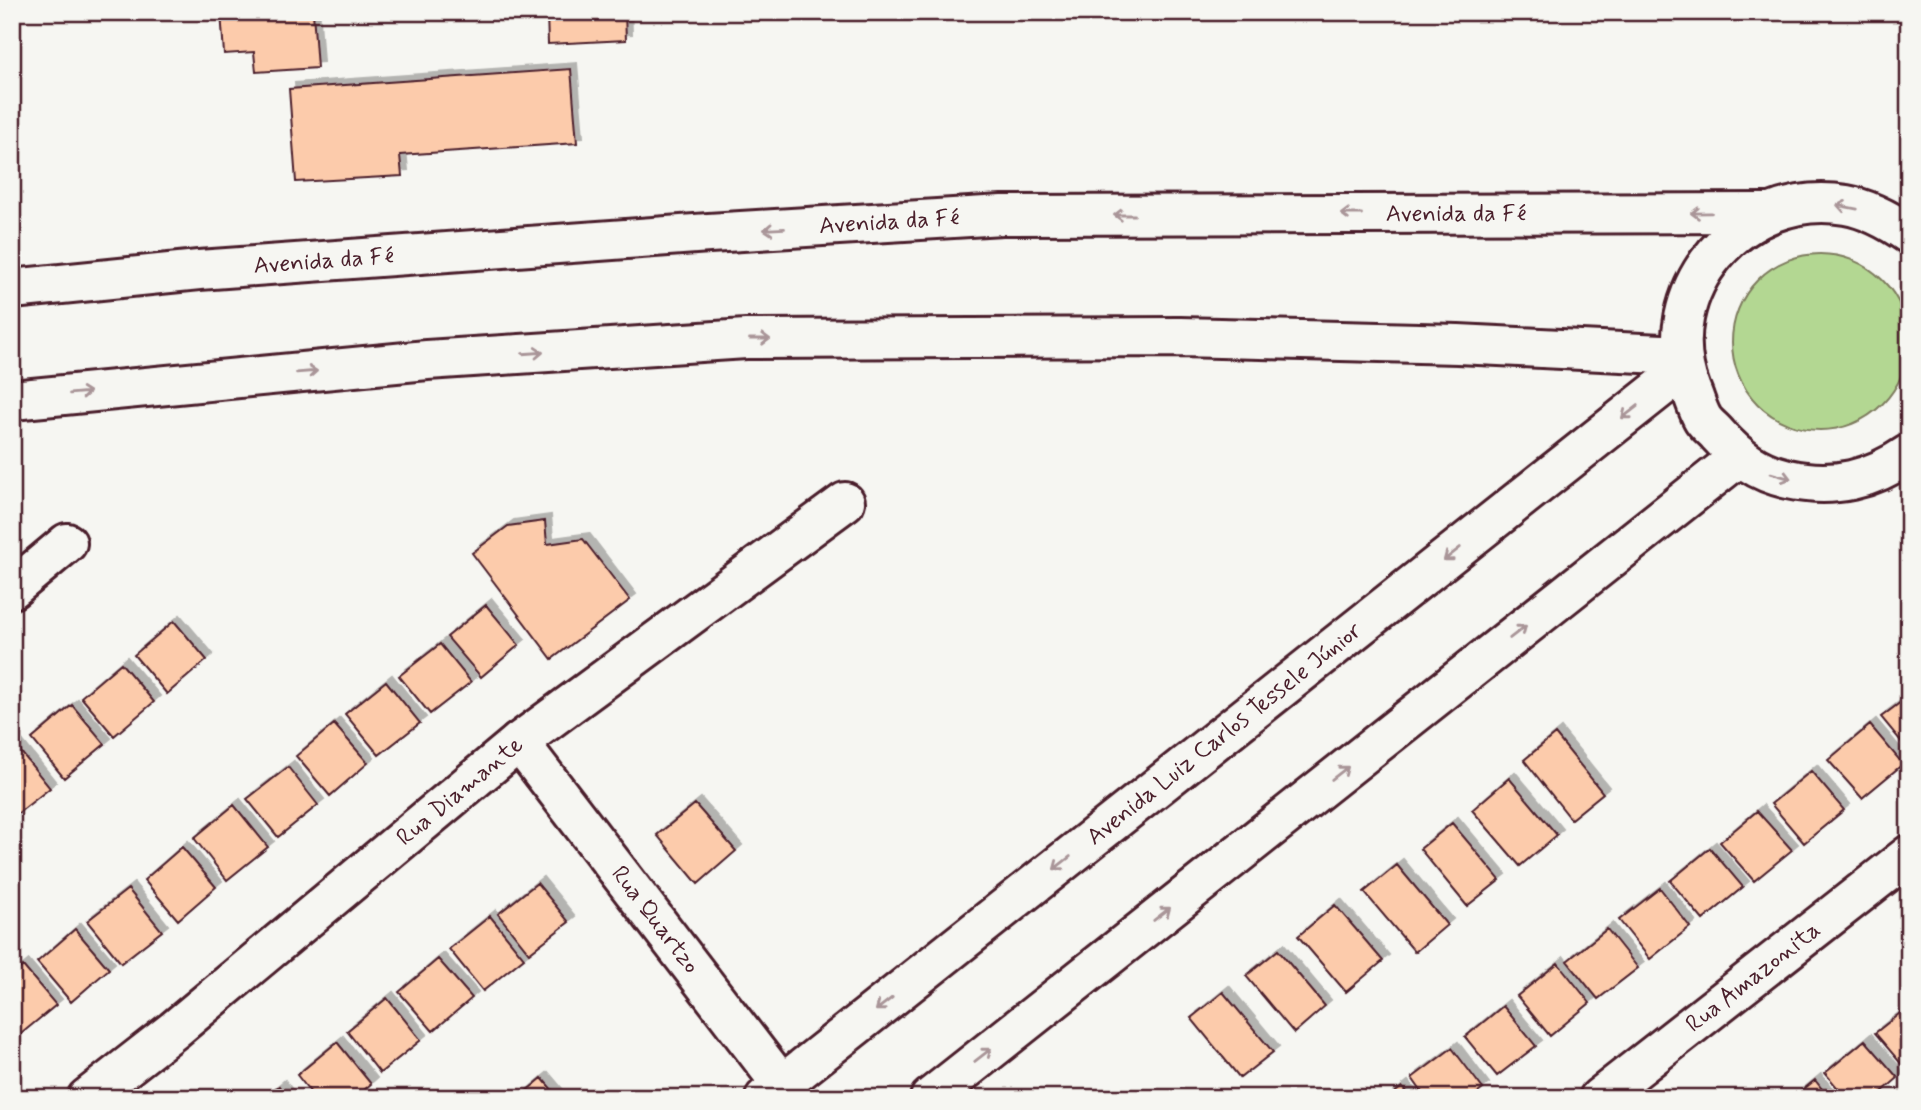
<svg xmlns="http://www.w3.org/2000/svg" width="1921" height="1110" viewBox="0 0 1921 1110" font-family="Mynerve,sans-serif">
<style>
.green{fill:#b3d792;stroke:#7e7b5e;stroke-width:2}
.building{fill:#fccbab;stroke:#4a1f2b;stroke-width:2;filter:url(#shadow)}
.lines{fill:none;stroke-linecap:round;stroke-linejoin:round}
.street-casing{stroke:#4a1f2b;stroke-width:44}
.secondary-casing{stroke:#4a1f2b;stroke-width:44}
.street{stroke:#f6f6f2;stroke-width:38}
.secondary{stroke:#f6f6f2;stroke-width:38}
.oneway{stroke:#a99598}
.labels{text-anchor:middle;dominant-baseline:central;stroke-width:6;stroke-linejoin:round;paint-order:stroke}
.street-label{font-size:24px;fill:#4a1f2b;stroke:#f6f6f2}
</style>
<defs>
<filter id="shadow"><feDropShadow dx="6" dy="-6" stdDeviation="0" flood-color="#0004"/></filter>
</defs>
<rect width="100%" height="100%" fill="#f6f6f2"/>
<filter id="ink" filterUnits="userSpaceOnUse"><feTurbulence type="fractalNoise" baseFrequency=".0143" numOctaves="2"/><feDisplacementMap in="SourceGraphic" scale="14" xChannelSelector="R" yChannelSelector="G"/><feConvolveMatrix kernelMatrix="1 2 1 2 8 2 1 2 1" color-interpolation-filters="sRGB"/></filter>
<g filter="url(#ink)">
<path class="green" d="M1732 342a88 88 0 1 1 176 0a88 88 0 1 1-176 0Z"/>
<path class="building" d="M 221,12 L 313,12 L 317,68 L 256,72 L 254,52 L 224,54 Z
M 547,12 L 625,12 L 626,40 L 548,44 Z
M 571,69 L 577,143 L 400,155 L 402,176 L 296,182 L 289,89 Z
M 545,521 L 547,544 L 583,539 L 630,600 L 552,659 L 472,553 L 508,526 Z
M 486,605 L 519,645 L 481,677 L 447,637 Z
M 174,621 L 207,660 L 167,694 L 134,655 Z
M 440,644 L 471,682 L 430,714 L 399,676 Z
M 121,663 L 154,702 L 114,736 L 81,697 Z
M 386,681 L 420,723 L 379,755 L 345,714 Z
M 1909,696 L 1909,751 L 1881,717 Z
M 72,705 L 105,744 L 64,778 L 32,739 Z
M 334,724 L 368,763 L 330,796 L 296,756 Z
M 1870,725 L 1903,764 L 1862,798 L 1828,760 Z
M 1555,734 L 1603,793 L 1571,819 L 1524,760 Z
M 16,746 L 50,788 L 12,818 L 12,748 Z
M 288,767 L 318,805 L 278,837 L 247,799 Z
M 1811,771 L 1844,810 L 1804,843 L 1771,804 Z
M 1509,778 L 1557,835 L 1520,866 L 1472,810 Z
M 695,804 L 736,851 L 698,884 L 657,835 Z
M 234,805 L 268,847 L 227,880 L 194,838 Z
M 1757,811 L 1792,850 L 1754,881 L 1720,842 Z
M 1452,823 L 1500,880 L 1467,906 L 1420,849 Z
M 182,847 L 216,887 L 178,920 L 144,880 Z
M 1710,848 L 1743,887 L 1703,920 L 1670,881 Z
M 1397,865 L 1447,925 L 1415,952 L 1364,892 Z
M 537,883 L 569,922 L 529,953 L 498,914 Z
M 1660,888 L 1690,927 L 1650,959 L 1619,920 Z
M 128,889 L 162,931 L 121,963 L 87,921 Z
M 1335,905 L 1383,961 L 1346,992 L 1298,936 Z
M 490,916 L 524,958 L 483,991 L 449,949 Z
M 75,929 L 109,969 L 71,1002 L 37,962 Z
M 1607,929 L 1638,968 L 1598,999 L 1567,961 Z
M 1278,950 L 1325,1006 L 1294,1033 L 1246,976 Z
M 438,959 L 472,998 L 433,1031 L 399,992 Z
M 1558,963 L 1590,1003 L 1550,1036 L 1517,996 Z
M 23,966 L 56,1005 L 16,1038 L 12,1034 L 12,975 Z
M 1223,992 L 1273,1052 L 1240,1078 L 1191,1018 Z
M 387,998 L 421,1040 L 380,1073 L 347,1031 Z
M 1503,1006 L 1536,1046 L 1497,1076 L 1465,1037 Z
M 1909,1006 L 1909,1073 L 1875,1033 Z
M 1865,1040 L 1898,1078 L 1875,1098 L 1846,1098 L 1825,1073 Z
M 337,1042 L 371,1084 L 355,1098 L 315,1098 L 297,1075 Z
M 1452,1048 L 1483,1089 L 1471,1098 L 1426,1098 L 1412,1078 Z
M 542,1078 L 559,1098 L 518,1098 Z
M 1815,1080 L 1829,1098 L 1793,1098 Z
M 279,1086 L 288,1098 L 264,1098 Z
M 1402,1087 L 1411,1098 L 1388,1098 Z"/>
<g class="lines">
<defs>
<g id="street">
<path d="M 12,589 L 67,543"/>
<path id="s1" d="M 519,742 L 792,1098"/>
<path id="s2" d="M 87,1098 L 174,1030 L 519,742 L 845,502"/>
<path id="s3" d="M 1599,1098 L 1909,855"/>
</g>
<g id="secondary">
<path d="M 1909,234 C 1890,221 1869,209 1846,205 C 1743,187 1652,291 1691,390 C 1695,399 1698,411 1703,419 C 1707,425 1714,430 1718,435 C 1739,458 1757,472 1788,479 C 1834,489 1871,480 1909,454"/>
<path id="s4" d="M 12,289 L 199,270 L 709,233 L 1002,215 L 1770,213"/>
<path d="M 12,400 L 427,360 L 746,339 L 1180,337 L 1458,344 L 1682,355"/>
<path id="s5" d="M 765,1098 L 1683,370"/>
<path d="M 930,1098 L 1739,457"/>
</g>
</defs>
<use href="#street" class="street-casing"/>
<use href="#secondary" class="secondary-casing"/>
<use href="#street" class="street"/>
<use href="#secondary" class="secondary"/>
</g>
<defs><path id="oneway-shaft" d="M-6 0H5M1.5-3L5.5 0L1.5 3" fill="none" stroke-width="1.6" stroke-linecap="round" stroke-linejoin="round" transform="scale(1.75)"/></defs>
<g class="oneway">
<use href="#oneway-shaft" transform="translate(1847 207) rotate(-169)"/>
<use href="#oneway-shaft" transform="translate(1701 213) rotate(179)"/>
<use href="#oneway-shaft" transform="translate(1351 214) rotate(180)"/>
<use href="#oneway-shaft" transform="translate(1124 215) rotate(180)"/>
<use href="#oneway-shaft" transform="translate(774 229) rotate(177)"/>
<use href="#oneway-shaft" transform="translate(760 339)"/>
<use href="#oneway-shaft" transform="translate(533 353) rotate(-4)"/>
<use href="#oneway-shaft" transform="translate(307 372) rotate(-5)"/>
<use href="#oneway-shaft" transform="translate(80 393) rotate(-5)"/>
<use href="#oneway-shaft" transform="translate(1630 412) rotate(142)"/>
<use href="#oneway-shaft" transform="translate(1781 476) rotate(16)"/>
<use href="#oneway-shaft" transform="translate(1452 554) rotate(142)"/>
<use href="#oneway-shaft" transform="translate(1518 632) rotate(-38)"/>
<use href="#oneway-shaft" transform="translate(1340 773) rotate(-38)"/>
<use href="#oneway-shaft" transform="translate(1062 863) rotate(142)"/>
<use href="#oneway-shaft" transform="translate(1162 914) rotate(-38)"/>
<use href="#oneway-shaft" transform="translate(884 1004) rotate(142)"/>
<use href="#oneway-shaft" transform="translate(983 1055) rotate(-38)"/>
</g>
</g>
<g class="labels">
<g class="street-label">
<text stroke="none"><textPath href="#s4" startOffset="1447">Avenida da Fé</textPath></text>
<text stroke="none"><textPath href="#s4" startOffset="880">Avenida da Fé</textPath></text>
<text stroke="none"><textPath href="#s4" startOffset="313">Avenida da Fé</textPath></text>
<text stroke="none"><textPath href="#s5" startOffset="586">Avenida Luiz Carlos Tessele Júnior</textPath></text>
<text stroke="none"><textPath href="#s2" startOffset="483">Rua Diamante</textPath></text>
<text stroke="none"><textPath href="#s1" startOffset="224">Rua Quartzo</textPath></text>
<text stroke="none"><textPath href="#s3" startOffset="196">Rua Amazonita</textPath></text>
</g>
</g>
<rect width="1921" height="1110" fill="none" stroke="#f6f6f2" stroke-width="42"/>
<rect x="21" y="21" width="1879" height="1068" fill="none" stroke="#4a1f2b" stroke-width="2.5" filter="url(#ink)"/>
</svg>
